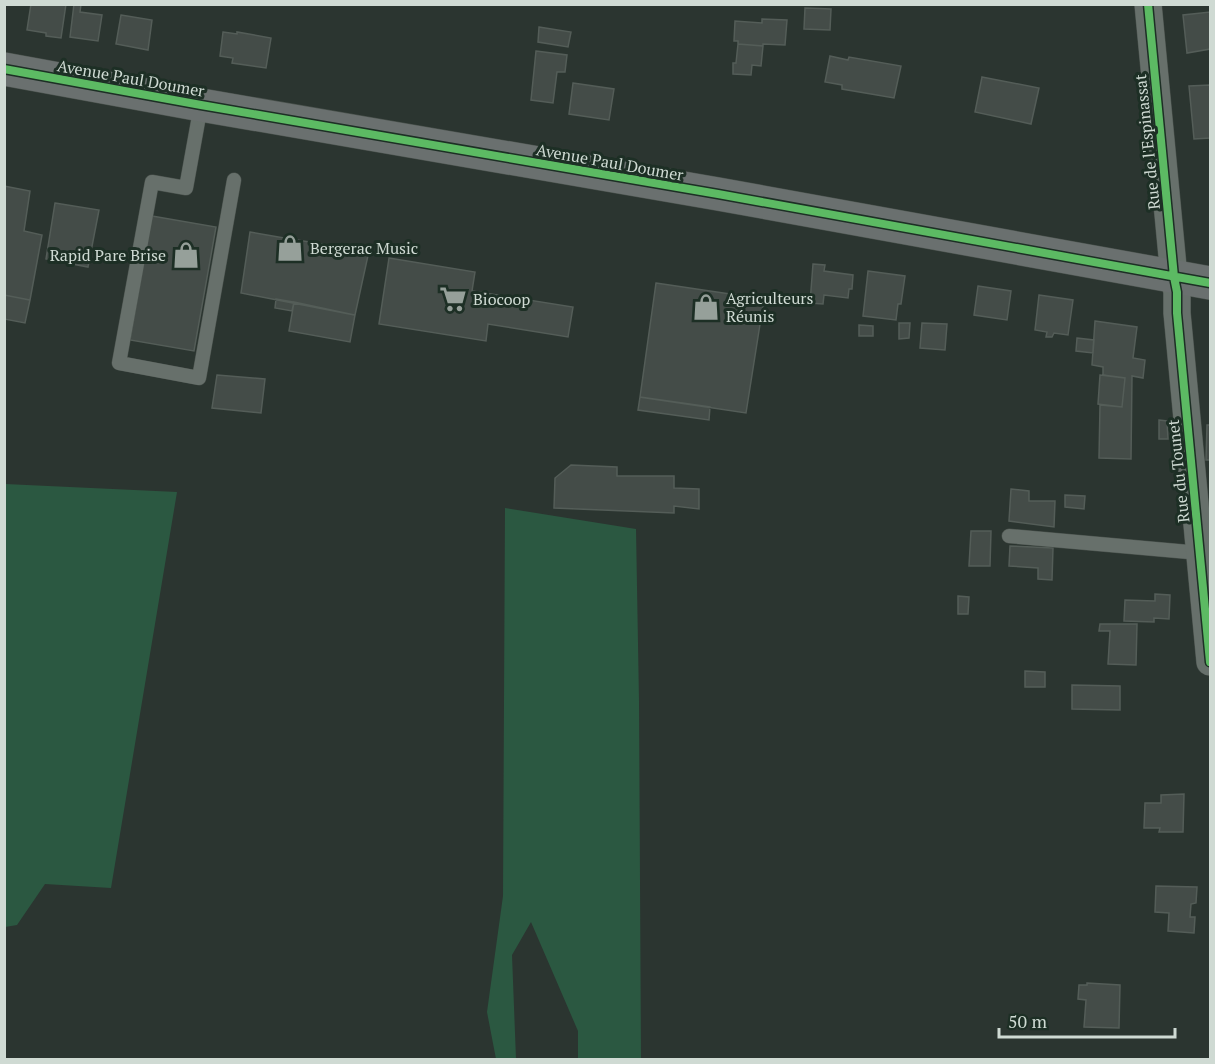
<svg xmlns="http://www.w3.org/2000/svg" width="1215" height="1064" viewBox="0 0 1215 1064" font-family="'PT Serif',serif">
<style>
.green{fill:#2b5841}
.building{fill:#444c48;stroke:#545d58;stroke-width:1.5}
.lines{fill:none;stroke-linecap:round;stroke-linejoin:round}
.service-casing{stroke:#49514c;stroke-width:15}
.minor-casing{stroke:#49514c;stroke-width:28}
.secondary-casing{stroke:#49514c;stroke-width:34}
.service{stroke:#67706b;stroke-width:14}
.minor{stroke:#67706b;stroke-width:27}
.secondary{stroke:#6a706f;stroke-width:33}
.cycleway-casing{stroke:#1d2f25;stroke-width:11}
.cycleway{stroke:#5cba63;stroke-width:8}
.labels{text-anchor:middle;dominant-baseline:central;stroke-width:6;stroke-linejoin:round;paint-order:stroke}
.street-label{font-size:16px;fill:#cfdad3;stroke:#1d2f25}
.poi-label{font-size:16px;fill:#cfdad3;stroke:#1d2f25;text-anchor:start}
</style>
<rect width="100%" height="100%" fill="#2b3530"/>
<path class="green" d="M 5,484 L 177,492 L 111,888 L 45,884 L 17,925 L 5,927 Z
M 505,508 L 636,529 L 639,701 L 641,1059 L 578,1059 L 578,1031 L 531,922 L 512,955 L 516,1059 L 496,1059 L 487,1012 L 503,896 Z"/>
<path class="building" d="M 31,4 L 66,4 L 61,38 L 46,36 L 46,33 L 27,30 Z
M 74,4 L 81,4 L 80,12 L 102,15 L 98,41 L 70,37 Z
M 805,8 L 831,9 L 830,30 L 804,29 Z
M 1210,12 L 1210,49 L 1187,53 L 1183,15 Z
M 121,15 L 152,20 L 148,50 L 116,44 Z
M 762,19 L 787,20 L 785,45 L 763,44 L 763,46 L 738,44 L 738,41 L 734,41 L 735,21 L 762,23 Z
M 539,27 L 571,32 L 568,47 L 538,42 Z
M 223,32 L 237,34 L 237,32 L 271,38 L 266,68 L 232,63 L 233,58 L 220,56 Z
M 738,44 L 763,46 L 761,66 L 752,65 L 751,75 L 733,74 L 733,63 L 736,63 Z
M 536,51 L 567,55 L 565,72 L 557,72 L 553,103 L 531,100 Z
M 830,56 L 848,60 L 849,57 L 901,66 L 894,98 L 842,89 L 842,85 L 825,82 Z
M 982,77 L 1039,88 L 1031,124 L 975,112 Z
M 573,83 L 614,89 L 609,120 L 569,114 Z
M 1210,85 L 1210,138 L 1194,139 L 1189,86 Z
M 4,186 L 30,191 L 24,231 L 42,235 L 30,300 L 4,295 Z
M 55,203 L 99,210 L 88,267 L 46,259 Z
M 152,216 L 216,227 L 194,351 L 130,340 Z
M 250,232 L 290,239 L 369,251 L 355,315 L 241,293 Z
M 389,258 L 475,272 L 472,291 L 573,307 L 568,337 L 488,324 L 486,341 L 379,324 Z
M 813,264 L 825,265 L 824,271 L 853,275 L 852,289 L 849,289 L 848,298 L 824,295 L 823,304 L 810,303 Z
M 868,271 L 905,276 L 901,304 L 898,304 L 896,320 L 863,316 Z
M 656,283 L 764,299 L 746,413 L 640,397 Z
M 978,286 L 1011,291 L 1007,320 L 974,315 Z
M 4,295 L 30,300 L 25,323 L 4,319 Z
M 1039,295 L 1073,300 L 1068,335 L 1054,333 L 1052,337 L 1046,337 L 1047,332 L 1035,330 Z
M 276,299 L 294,302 L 292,311 L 275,308 Z
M 294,302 L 355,315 L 350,342 L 289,331 Z
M 1095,321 L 1137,327 L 1133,358 L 1145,360 L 1143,378 L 1132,376 L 1131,459 L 1099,458 L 1100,405 L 1122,407 L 1125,378 L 1103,375 L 1103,367 L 1092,365 Z
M 899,323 L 910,323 L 909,338 L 899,339 Z
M 922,323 L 947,324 L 945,350 L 920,348 Z
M 859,325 L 873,326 L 873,336 L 859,336 Z
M 1077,338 L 1094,340 L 1093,353 L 1076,351 Z
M 217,375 L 265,379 L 261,413 L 212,408 Z
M 1100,375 L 1125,378 L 1122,407 L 1098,404 Z
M 640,397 L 710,407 L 709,420 L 638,410 Z
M 1159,420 L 1167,421 L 1168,439 L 1159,439 Z
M 1207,425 L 1210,425 L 1210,460 L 1206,460 Z
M 571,465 L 617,467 L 617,476 L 674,476 L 674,488 L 699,489 L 699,509 L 674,506 L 674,513 L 554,508 L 555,478 Z
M 1011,489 L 1029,491 L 1029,501 L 1055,501 L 1054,527 L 1009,521 Z
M 1065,495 L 1085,496 L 1084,509 L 1065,507 Z
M 971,531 L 991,531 L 990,566 L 969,566 Z
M 1010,546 L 1053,548 L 1052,580 L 1038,579 L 1038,568 L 1009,566 Z
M 1155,594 L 1170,595 L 1169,619 L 1154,618 L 1154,622 L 1124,621 L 1125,600 L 1155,601 Z
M 958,596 L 969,597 L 968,614 L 958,614 Z
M 1100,624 L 1137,624 L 1136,665 L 1108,664 L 1110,631 L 1099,631 Z
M 1025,671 L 1045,672 L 1045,687 L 1025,687 Z
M 1072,685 L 1120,686 L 1120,710 L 1072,709 Z
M 1184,794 L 1183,832 L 1159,832 L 1160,828 L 1144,828 L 1145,803 L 1161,803 L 1161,795 Z
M 1156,886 L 1197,887 L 1196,903 L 1191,904 L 1190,917 L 1195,917 L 1194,933 L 1168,931 L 1169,913 L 1155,912 Z
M 1087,983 L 1120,985 L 1119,1028 L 1084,1027 L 1086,1000 L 1078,999 L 1079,985 L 1087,985 Z"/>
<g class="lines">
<defs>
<path id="service" d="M 201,105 L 186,188 L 152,182 L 119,363 L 199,378 L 234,180
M 1009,536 L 1200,553"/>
<path id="minor" d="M 1148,4 L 1174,277 L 1177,292 L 1177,313 L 1210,662"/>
<path id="secondary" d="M 4,69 L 201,105 L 718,194 L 1210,283"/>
</defs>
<use href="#service" class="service-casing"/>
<use href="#minor" class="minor-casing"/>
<use href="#secondary" class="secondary-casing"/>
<use href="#service" class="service"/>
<use href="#minor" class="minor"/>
<use href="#secondary" class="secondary"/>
<defs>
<path id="cycleway" d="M 1148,4 L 1174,277 L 1177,292 L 1177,313 L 1210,662
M 4,69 L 201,105 L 718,194 L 1210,283"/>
</defs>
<use href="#cycleway" class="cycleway-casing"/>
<use href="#cycleway" class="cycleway"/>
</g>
<defs>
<symbol id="shop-bare" viewBox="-9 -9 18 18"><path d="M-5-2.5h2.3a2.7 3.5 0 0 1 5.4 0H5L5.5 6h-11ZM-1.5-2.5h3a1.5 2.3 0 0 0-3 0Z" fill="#96a09a" stroke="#1d2f25" stroke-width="2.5" paint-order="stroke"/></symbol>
<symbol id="supermarket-bare" viewBox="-9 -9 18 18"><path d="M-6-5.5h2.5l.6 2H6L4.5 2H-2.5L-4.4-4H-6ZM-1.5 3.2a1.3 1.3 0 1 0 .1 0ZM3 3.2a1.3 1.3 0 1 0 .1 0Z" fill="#96a09a" stroke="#1d2f25" stroke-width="2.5" paint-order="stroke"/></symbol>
</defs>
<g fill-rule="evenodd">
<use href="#shop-bare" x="271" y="229" width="38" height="38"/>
<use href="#shop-bare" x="167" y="236" width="38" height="38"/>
<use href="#supermarket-bare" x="434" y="280" width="38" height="38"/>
<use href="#shop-bare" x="687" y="288" width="38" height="38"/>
</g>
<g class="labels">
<g class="street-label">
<text transform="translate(131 78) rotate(10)">Avenue Paul Doumer</text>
<text transform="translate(1147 142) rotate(-96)">Rue de l'Espinassat</text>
<text transform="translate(610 162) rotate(10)">Avenue Paul Doumer</text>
<text transform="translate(1178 471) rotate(-96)">Rue du Tounet</text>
</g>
<g class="poi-label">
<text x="310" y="248">Bergerac Music</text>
<text x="166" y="255" text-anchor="end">Rapid Pare Brise</text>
<text x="726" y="298">Agriculteurs<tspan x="726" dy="18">Réunis</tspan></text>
<text x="473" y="299">Biocoop</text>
</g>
</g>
<rect width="1215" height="1064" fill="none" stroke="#cfdad3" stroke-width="12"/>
<path d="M999 1028v9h176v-9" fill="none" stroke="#cfdad3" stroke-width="3"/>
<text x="1008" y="1028" font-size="18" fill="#cfdad3" stroke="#1d2f25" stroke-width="4.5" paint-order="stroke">50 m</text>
</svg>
